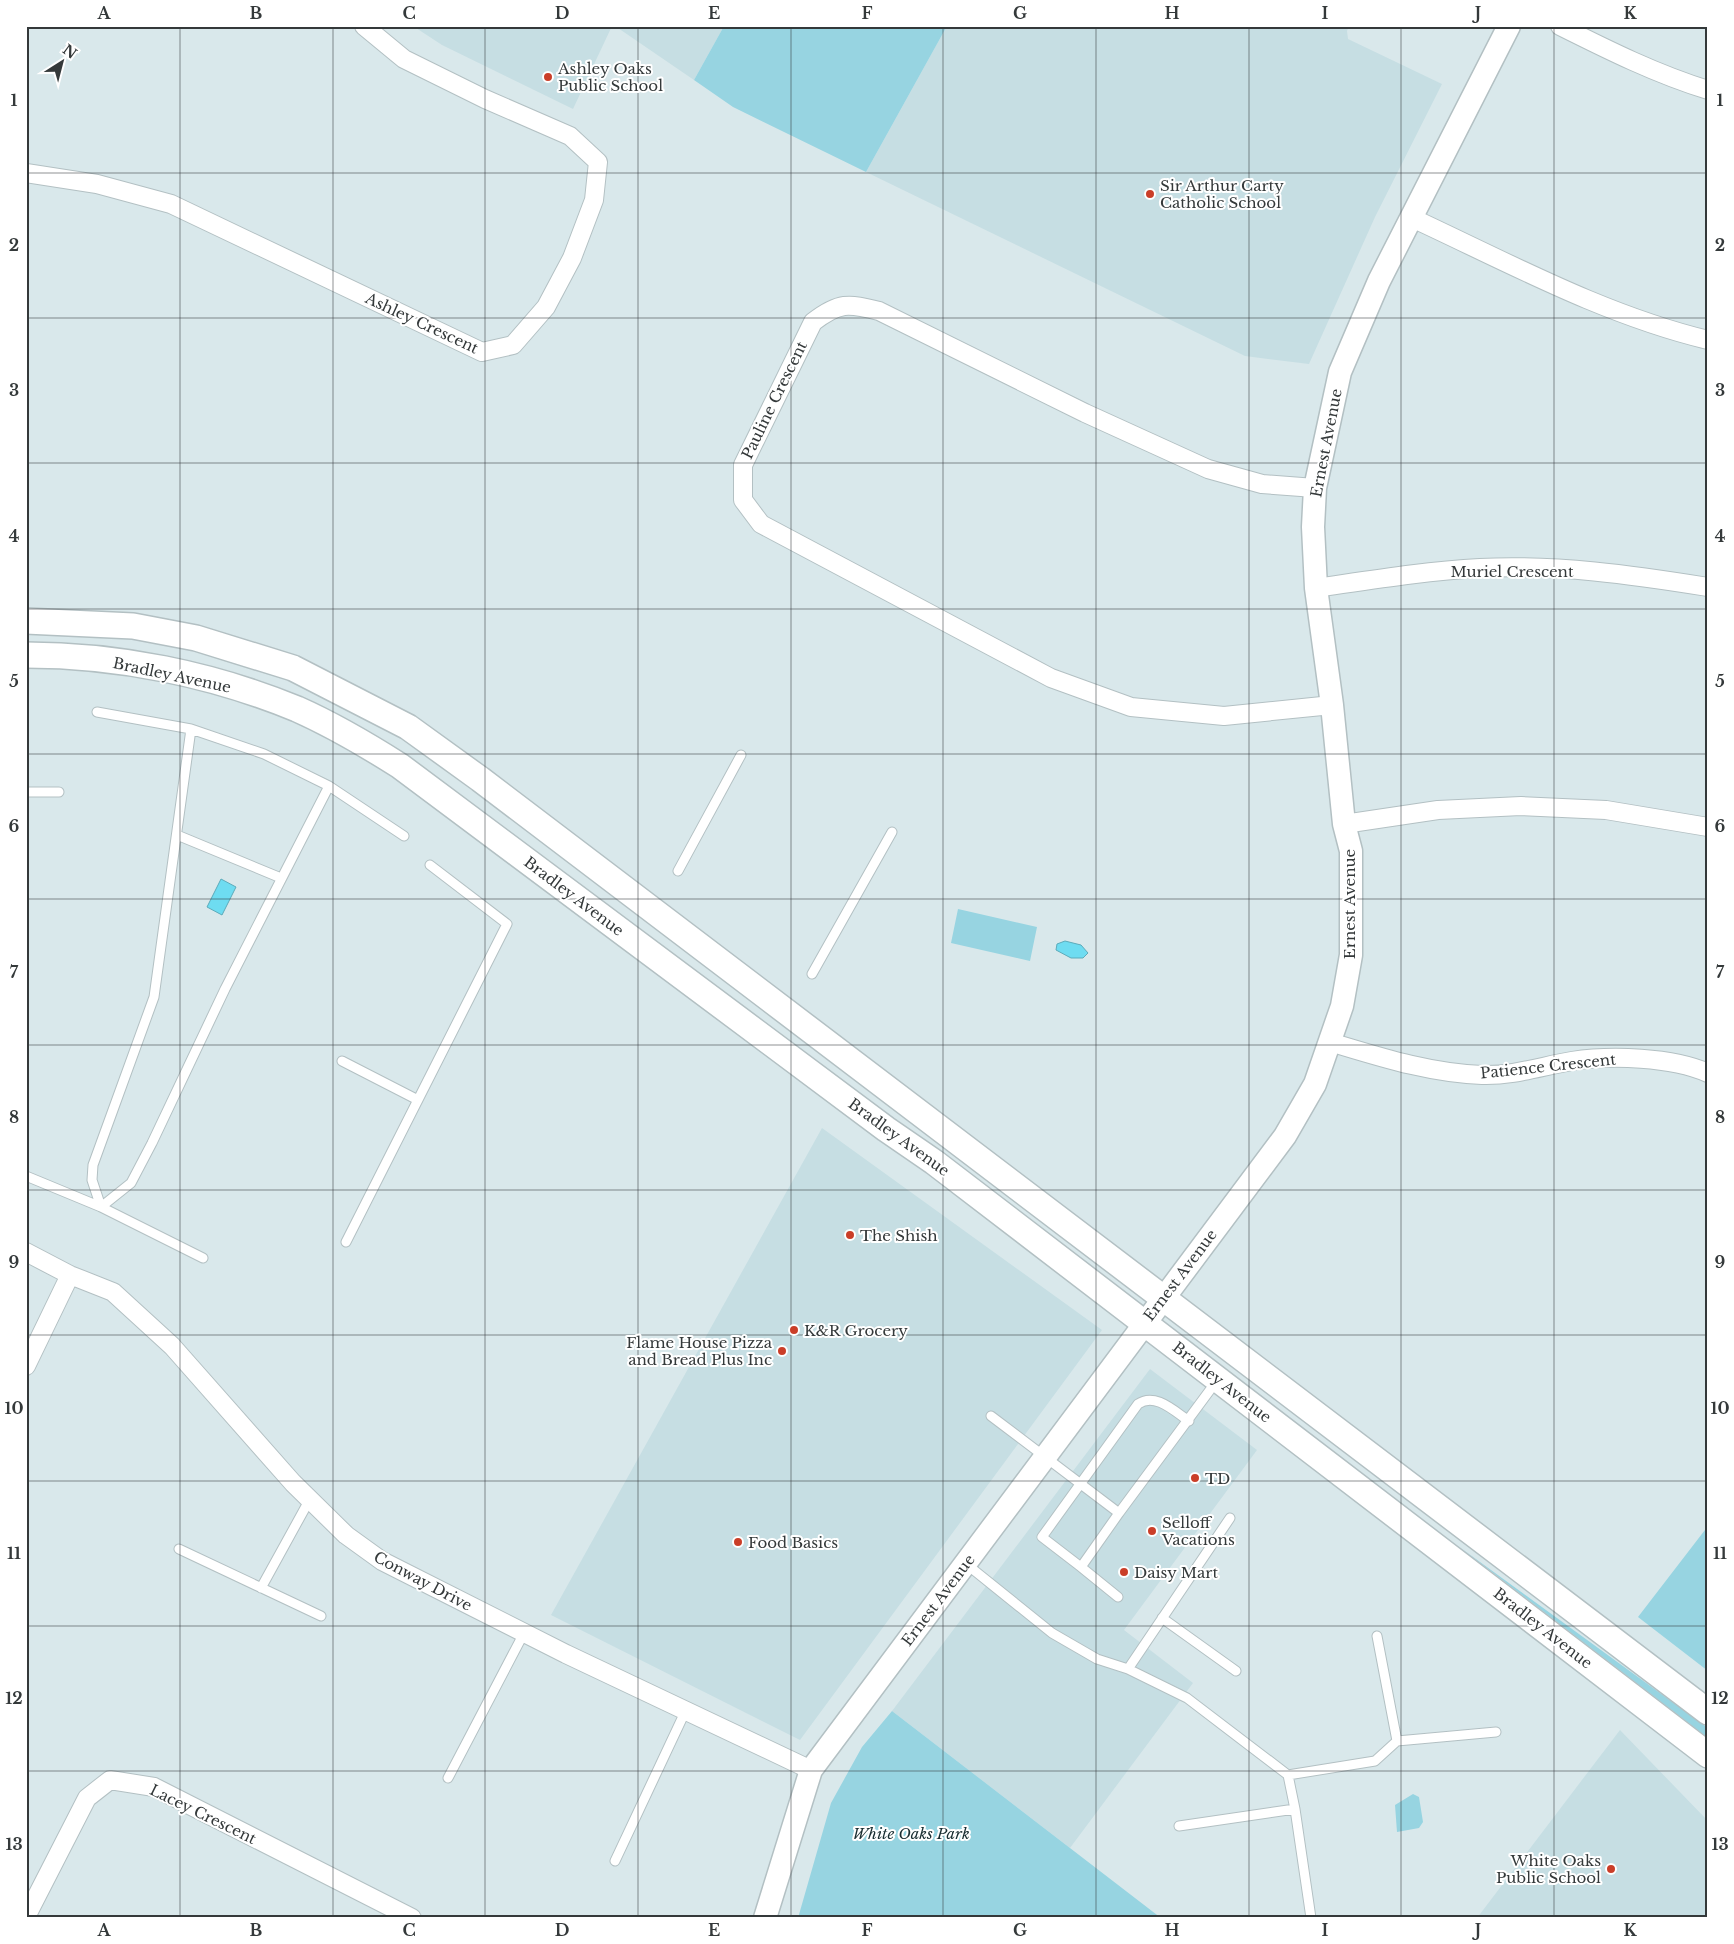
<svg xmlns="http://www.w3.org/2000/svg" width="1734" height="1944" viewBox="0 0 1734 1944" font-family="'Libre Baskerville',serif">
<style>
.built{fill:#c6dee3}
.green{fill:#97d4e1}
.water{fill:#6edcf1;stroke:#5dabba}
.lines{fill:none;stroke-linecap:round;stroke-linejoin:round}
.service-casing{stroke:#b3c0c3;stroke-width:11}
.minor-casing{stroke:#b3c0c3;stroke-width:20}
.tertiary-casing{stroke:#b3c0c3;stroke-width:25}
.secondary-casing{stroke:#b3c0c3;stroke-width:28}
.service{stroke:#fff;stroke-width:9}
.minor{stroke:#fff;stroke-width:18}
.tertiary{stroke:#fff;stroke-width:22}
.secondary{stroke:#fff;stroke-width:25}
.grid{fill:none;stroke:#34393a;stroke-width:1;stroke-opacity:0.55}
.poi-dot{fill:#ca3e28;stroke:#fff;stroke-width:2}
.labels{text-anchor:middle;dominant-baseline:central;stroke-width:4;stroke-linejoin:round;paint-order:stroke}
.poi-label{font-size:15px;fill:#34393a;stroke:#fff;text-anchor:start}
.street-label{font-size:15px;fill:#34393a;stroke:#fff}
.park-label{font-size:15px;font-style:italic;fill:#192d31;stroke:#fff}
.neatline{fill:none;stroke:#34393a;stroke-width:2}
.grid-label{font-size:16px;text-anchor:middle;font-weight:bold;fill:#34393a}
</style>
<rect width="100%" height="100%" fill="#d9e8eb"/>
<path class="built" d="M 413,26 L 612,26 L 573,109 L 442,45 Z
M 615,26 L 724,26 L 694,80 Z
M 947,26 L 1349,26 L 1347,31 L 1348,39 L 1442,84 L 1375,217 L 1309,364 L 1245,356 L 866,172 Z
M 822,1128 L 1102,1330 L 800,1740 L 551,1615 Z
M 1150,1369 L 1257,1450 L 1124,1630 L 1193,1683 L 1070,1848 L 892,1711 Z
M 1620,1730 L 1708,1821 L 1708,1918 L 1477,1918 Z"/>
<path class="green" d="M 724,26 L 947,26 L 866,172 L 733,107 L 694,80 Z
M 958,909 L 1037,927 L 1030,961 L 951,943 Z
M 1708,1526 L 1708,1671 L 1638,1617 Z
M 1458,1546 L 1708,1728 L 1708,1738 Z
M 892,1711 L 1161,1918 L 798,1918 L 831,1803 L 862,1747 Z
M 1413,1794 L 1419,1797 L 1423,1822 L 1419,1828 L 1397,1832 L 1395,1805 Z"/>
<path class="water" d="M 221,879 L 236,887 L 222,915 L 207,907 Z
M 1065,941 L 1081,945 L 1088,953 L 1083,958 L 1071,958 L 1056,950 L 1057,944 Z"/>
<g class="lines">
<defs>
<path id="service" d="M 97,712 L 191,729
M 191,729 L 264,754 L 329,786 L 225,989 L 152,1143 L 131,1183 L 101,1207 L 92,1180 L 93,1165 L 154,997 Z
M 329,786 L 404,836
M 26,792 L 59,792
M 177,835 L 281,878
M 678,871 L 741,755
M 812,974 L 892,832
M 342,1061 L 418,1100
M 26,1176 L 101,1207 L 203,1258
M 346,1242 L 507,924 L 430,865
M 991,1416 L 1119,1513 L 1210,1390
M 179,1549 L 321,1616
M 965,1563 L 1052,1633 L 1097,1659 L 1128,1669 L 1187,1698 L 1288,1775 L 1295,1809 L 1311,1918
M 1081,1567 L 1042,1537 L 1138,1404 C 1155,1392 1174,1411 1189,1421
M 261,1588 L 310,1499
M 1118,1597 L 1081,1567 L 1119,1513
M 1162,1618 L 1236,1671
M 1377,1636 L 1397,1741
M 1128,1669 L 1230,1518
M 1288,1775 L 1375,1761 L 1397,1741 L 1496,1732
M 448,1778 L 524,1633
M 1179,1826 L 1295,1809
M 615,1861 L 686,1710"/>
<path id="minor" d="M 1560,26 C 1608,50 1656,74 1708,90
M 26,173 L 97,184 L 171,204 L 482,352 L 513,345 L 546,307 L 572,258 L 594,200 L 598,162 L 570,136 L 485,99 L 404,59 L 364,26
M 1412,218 C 1509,263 1604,315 1708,340
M 1315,488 L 1262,484 L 1208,469 L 1085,413 L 879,311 C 848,303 839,302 813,322 L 743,465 L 743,500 L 761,524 L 1051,678 L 1131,707 L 1224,716 L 1332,705
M 1316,588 C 1371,580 1425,571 1480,568 C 1556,564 1633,575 1708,587
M 1344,824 L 1438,810 L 1521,806 L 1606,810 L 1708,827
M 1330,1042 C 1380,1057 1429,1073 1482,1075 C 1513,1076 1542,1066 1572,1061 C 1611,1055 1672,1057 1708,1073
M 26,1252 L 70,1275 L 113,1292 L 172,1346 L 293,1483 L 346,1535 L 382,1561 L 566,1654 L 811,1770
M 26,1366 L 70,1275
M 26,1917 L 87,1798 L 110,1780 L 154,1787 L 412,1918"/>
<path id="tertiary" d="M 765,1918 L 811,1770 L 1285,1136 L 1315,1084 L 1342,1006 L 1351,955 L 1351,851 L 1344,824 L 1332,705 L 1316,588 L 1313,527 L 1315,488 L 1340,372 L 1379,281 L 1509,26"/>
<path id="secondary" d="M 26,621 L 133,626 L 196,638 L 293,668 L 408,727 L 480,779 L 1708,1712
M 26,655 C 118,655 212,674 297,709 C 333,725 367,745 400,766 L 886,1129 L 934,1162 L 1708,1755"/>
</defs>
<use href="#service" class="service-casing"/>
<use href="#minor" class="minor-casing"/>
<use href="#tertiary" class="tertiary-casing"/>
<use href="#secondary" class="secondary-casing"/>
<use href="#service" class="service"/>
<use href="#minor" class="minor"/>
<use href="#tertiary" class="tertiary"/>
<use href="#secondary" class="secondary"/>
</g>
<path class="grid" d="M 180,26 L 180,1918M 333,26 L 333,1918M 485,26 L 485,1918M 638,26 L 638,1918M 791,26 L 791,1918M 943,26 L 943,1918M 1096,26 L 1096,1918M 1249,26 L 1249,1918M 1401,26 L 1401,1918M 1554,26 L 1554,1918M 26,173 L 1708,173M 26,318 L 1708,318M 26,463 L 1708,463M 26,609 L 1708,609M 26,754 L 1708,754M 26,899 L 1708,899M 26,1045 L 1708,1045M 26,1190 L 1708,1190M 26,1335 L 1708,1335M 26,1481 L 1708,1481M 26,1626 L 1708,1626M 26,1771 L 1708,1771"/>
<g class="poi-dot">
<circle cx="548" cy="77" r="5"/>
<circle cx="1150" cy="194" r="5"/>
<circle cx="850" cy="1235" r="5"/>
<circle cx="794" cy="1330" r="5"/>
<circle cx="782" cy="1351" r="5"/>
<circle cx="1195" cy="1478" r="5"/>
<circle cx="1152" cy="1531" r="5"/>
<circle cx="738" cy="1542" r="5"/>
<circle cx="1124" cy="1572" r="5"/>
<circle cx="1611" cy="1869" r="5"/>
</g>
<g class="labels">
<g class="poi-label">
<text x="558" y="68">Ashley Oaks<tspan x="558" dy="17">Public School</tspan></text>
<text x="1160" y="185">Sir Arthur Carty<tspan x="1160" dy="17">Catholic School</tspan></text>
<text x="860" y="1235">The Shish</text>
<text x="804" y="1330">K&amp;R Grocery</text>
<text x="772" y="1342" text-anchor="end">Flame House Pizza<tspan x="772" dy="17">and Bread Plus Inc</tspan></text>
<text x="1205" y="1478">TD</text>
<text x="1162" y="1522">Selloff<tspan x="1162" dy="17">Vacations</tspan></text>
<text x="748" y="1542">Food Basics</text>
<text x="1134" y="1572">Daisy Mart</text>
<text x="1601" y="1860" text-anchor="end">White Oaks<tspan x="1601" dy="17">Public School</tspan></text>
</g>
<g class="street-label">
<text transform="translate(422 323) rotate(25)">Ashley Crescent</text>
<text transform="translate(774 400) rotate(-64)">Pauline Crescent</text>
<text transform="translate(1326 443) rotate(-79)">Ernest Avenue</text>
<text x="1512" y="571">Muriel Crescent</text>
<text transform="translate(172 675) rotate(12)">Bradley Avenue</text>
<text transform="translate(574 896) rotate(37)">Bradley Avenue</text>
<text transform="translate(1349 904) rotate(-90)">Ernest Avenue</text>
<text transform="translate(1548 1066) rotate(-6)">Patience Crescent</text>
<text transform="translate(899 1137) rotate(36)">Bradley Avenue</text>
<text transform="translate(1180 1275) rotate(-53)">Ernest Avenue</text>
<text transform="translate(1222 1382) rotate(38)">Bradley Avenue</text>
<text transform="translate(423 1581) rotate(28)">Conway Drive</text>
<text transform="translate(938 1600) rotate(-53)">Ernest Avenue</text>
<text transform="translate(1543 1628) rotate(38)">Bradley Avenue</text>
<text transform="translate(203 1814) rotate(26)">Lacey Crescent</text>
</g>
<g class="park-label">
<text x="911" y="1833">White Oaks Park</text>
</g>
</g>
<rect width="1734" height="1944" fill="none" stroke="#ffffff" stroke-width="55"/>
<g transform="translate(62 62) rotate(36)" stroke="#ffffff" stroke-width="4" paint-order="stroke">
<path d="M0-4L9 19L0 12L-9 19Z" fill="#34393a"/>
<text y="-8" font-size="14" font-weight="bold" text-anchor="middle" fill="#34393a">N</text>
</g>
<rect x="28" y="28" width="1678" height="1888" class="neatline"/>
<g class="grid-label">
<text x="104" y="19">A</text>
<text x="256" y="19">B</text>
<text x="409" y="19">C</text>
<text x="562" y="19">D</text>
<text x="714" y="19">E</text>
<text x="867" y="19">F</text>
<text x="1020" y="19">G</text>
<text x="1172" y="19">H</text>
<text x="1325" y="19">I</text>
<text x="1478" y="19">J</text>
<text x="1630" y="19">K</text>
<text x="14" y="106">1</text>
<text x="1720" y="106">1</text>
<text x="14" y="251">2</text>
<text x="1720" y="251">2</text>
<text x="14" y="396">3</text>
<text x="1720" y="396">3</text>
<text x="14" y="542">4</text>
<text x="1720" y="542">4</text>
<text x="14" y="687">5</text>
<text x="1720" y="687">5</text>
<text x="14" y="832">6</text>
<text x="1720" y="832">6</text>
<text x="14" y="978">7</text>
<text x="1720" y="978">7</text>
<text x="14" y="1123">8</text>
<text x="1720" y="1123">8</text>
<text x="14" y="1268">9</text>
<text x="1720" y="1268">9</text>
<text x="14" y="1414">10</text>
<text x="1720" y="1414">10</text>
<text x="14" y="1559">11</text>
<text x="1720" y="1559">11</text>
<text x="14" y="1704">12</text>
<text x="1720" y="1704">12</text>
<text x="14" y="1850">13</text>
<text x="1720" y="1850">13</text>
<text x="104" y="1936">A</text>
<text x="256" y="1936">B</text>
<text x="409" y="1936">C</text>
<text x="562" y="1936">D</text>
<text x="714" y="1936">E</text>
<text x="867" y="1936">F</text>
<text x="1020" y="1936">G</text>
<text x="1172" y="1936">H</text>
<text x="1325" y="1936">I</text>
<text x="1478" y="1936">J</text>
<text x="1630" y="1936">K</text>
</g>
</svg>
